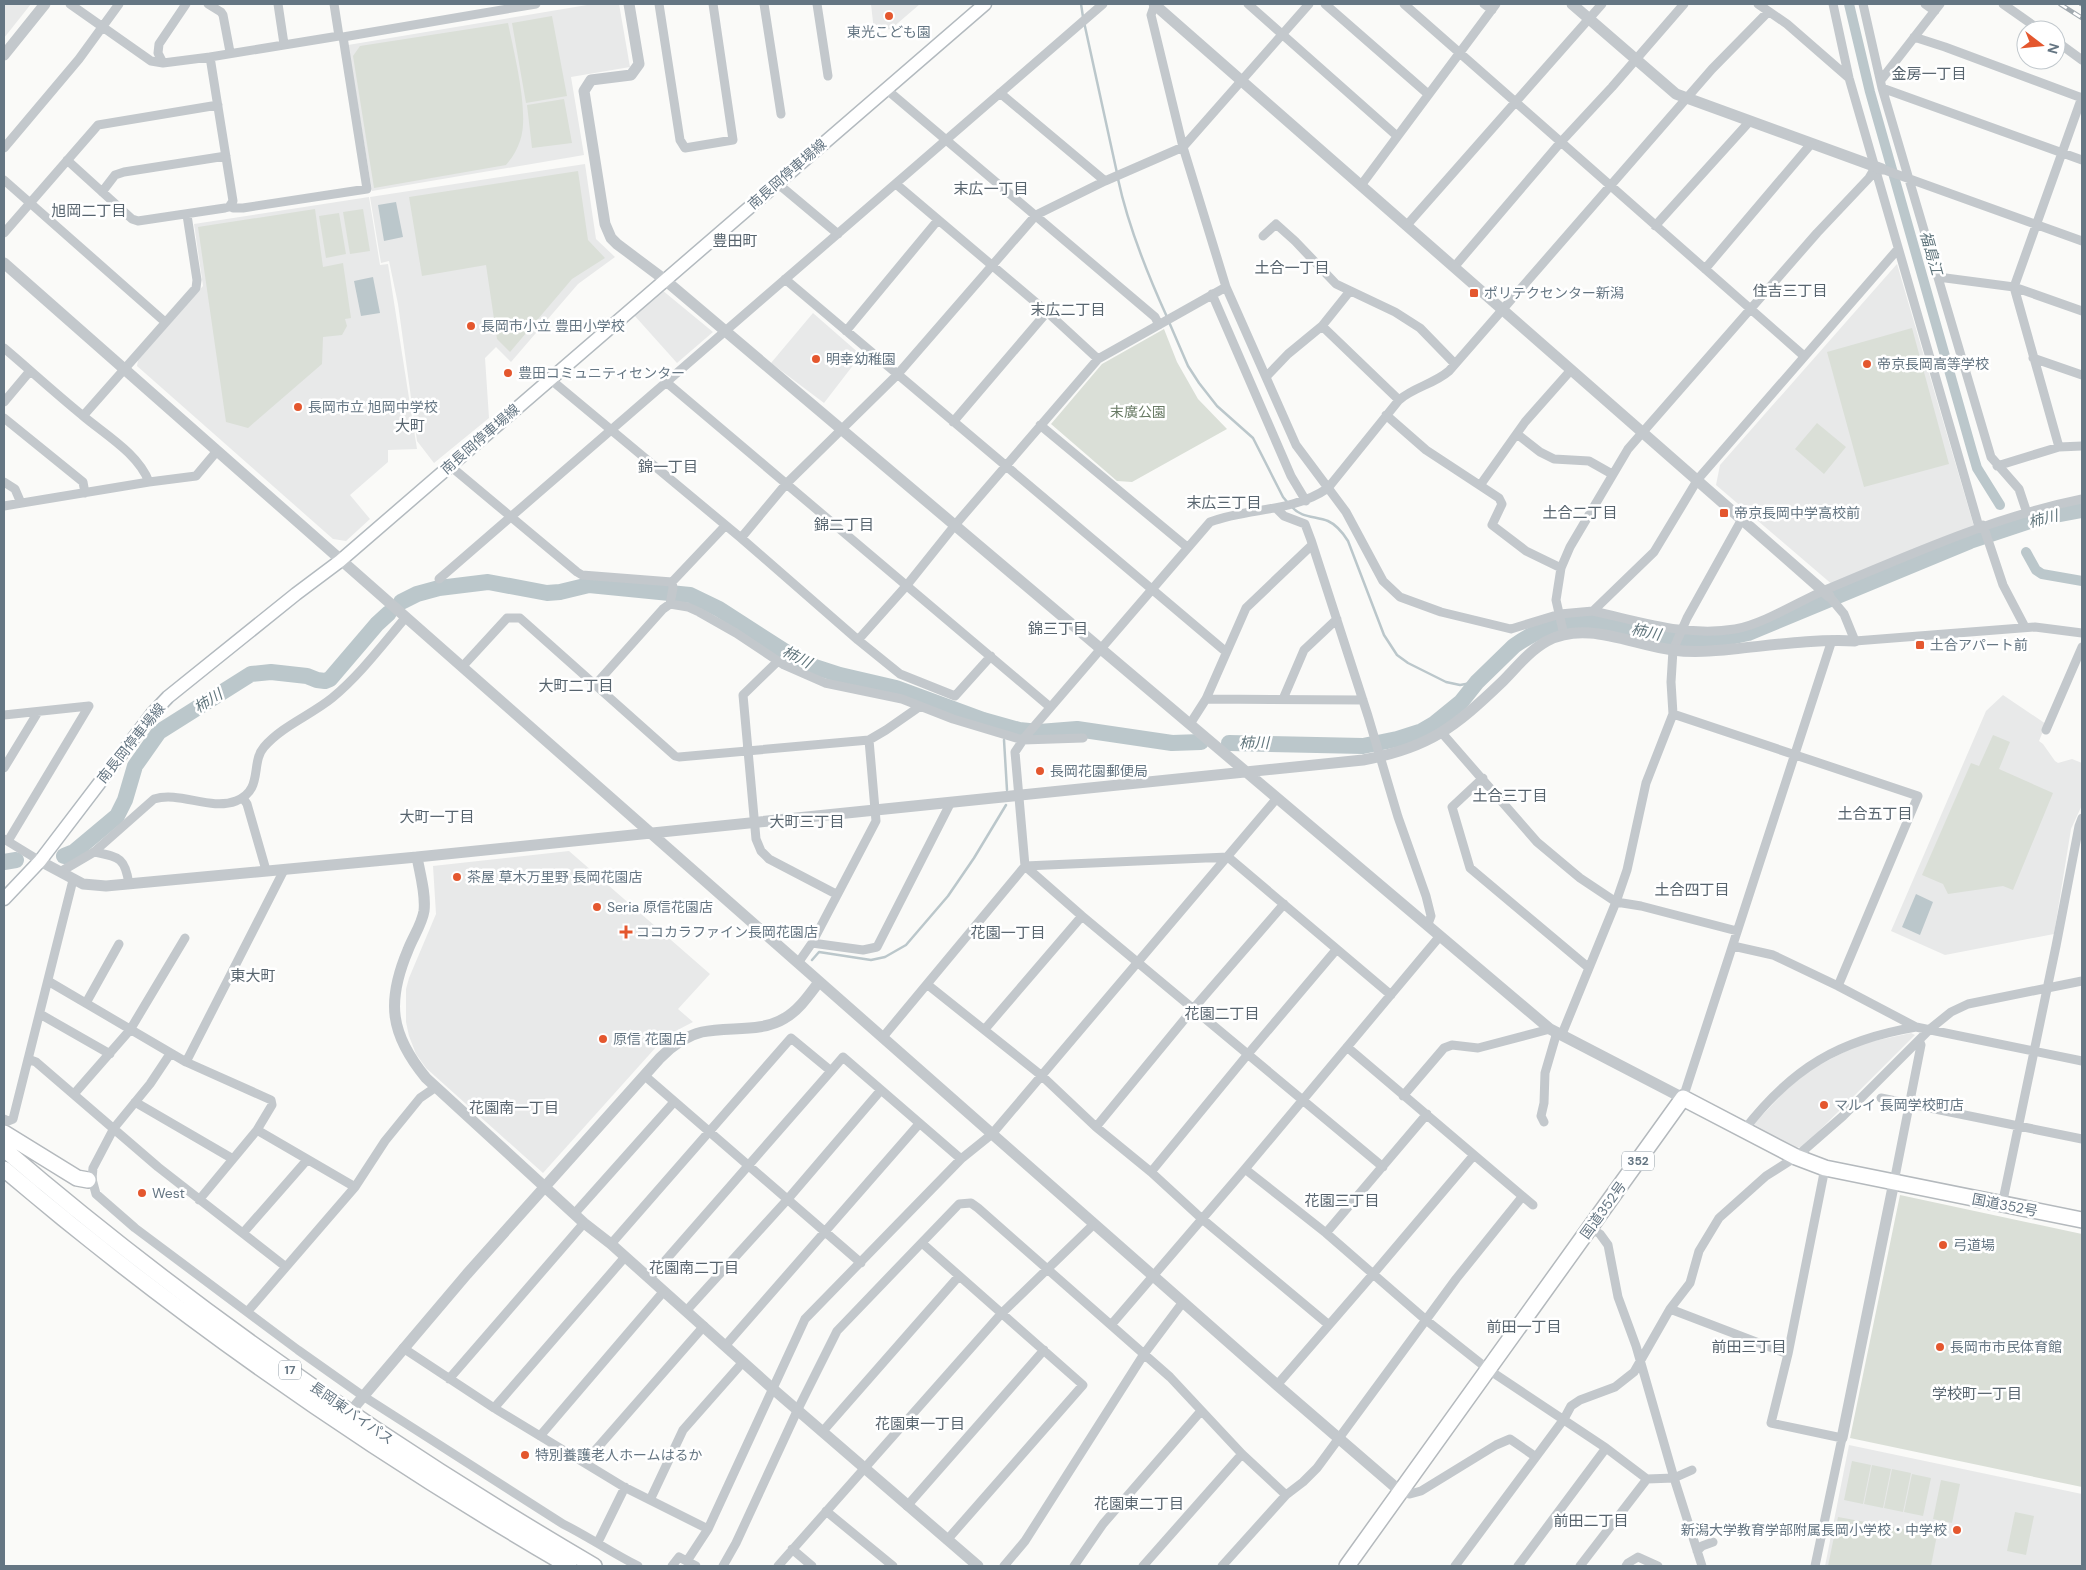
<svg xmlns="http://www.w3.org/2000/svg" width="2086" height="1570" viewBox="0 0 2086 1570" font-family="'DM Sans','Noto Sans JP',sans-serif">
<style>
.built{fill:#e8e9e9}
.green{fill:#dadfd7}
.water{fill:#bbc7cb}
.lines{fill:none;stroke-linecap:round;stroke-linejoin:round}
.stream{stroke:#bbc7cb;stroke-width:2.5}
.canal{stroke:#bbc7cb;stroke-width:10}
.river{stroke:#bbc7cb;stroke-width:16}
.secondary-casing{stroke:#b3babf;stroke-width:15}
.trunk-casing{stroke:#b4b9bd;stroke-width:18}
.minor{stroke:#c3c8cc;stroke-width:9}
.tertiary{stroke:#c3c8cc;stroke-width:11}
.secondary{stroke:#fff;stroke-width:12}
.trunk{stroke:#fff;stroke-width:15}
.rail-casing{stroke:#a2aab0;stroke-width:4.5}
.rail{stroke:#fff;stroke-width:2.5;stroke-dasharray:8;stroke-linecap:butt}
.poi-dot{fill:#e4572e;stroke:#fff;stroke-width:2}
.labels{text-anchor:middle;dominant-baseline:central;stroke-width:5;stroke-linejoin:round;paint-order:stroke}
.shield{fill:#fff;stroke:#939fa8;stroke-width:1}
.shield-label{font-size:12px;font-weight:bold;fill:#657683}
.poi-label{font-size:14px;fill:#657683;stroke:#fff;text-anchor:start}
.street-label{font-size:14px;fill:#657683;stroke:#fff}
.park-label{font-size:14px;fill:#687a64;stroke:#fff}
.neighbourhood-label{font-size:15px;fill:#57646e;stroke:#fff}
.water-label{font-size:15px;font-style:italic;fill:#60757c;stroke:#fff}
</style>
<rect width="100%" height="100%" fill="#fafaf8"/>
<path class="built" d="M 4,4 L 31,4 L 4,38 Z
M 593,4 L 619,4 L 630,67 L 571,77 L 584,155 L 372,191 L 348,45 Z
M 871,4 L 920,4 L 891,29 L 874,31 Z
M 585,164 L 596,239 L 615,257 L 578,284 L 511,362 L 496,347 L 485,358 L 489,418 L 434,463 L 417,441 L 398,304 L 389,261 L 381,263 L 370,197 Z
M 369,197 L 380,265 L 388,264 L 417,449 L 388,450 L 388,462 L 350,495 L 370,519 L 346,541 L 333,539 L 137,366 L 138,360 L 203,286 L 194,224 Z
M 1897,264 L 1975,530 L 1834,586 L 1716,485 L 1720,465 Z
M 662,290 L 713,332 L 677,363 L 634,315 Z
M 813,313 L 861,355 L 824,403 L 771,363 Z
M 2003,695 L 2046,724 L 2039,741 L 2043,744 L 2055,761 L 2058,763 L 2072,759 L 2082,763 L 2082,805 L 2071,829 L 2054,934 L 1945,955 L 1891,931 L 1986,711 Z
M 569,851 L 710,974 L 678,1009 L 693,1022 L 666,1036 L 543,1173 L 426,1068 L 416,1054 L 409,1036 L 406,1022 L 406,989 L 409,978 L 436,914 L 433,866 Z
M 1911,1033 L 1915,1035 L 1803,1147 L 1794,1148 L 1752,1126 L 1788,1088 L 1813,1068 L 1860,1044 Z
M 1849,1445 L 2082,1494 L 2082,1566 L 1825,1566 Z"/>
<path class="green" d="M 552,16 L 567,96 L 526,103 L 512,23 Z
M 508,23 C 514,53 530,114 520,141 C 517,150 512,158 506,165 L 374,188 L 353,56 L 360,46 Z
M 564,99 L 572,143 L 532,148 L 527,105 Z
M 578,171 L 588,240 L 605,258 L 572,279 L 510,352 L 497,339 L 486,265 L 422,276 L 409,197 Z
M 315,209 L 323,267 L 343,263 L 351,318 L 345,319 L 347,326 L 342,335 L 323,337 L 322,364 L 248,428 L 226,422 L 198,227 Z
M 363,209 L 370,251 L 350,254 L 343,212 Z
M 339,213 L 346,254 L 326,258 L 319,216 Z
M 1912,328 L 1949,464 L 1864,487 L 1827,352 Z
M 1164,329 L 1177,362 L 1198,399 L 1227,429 L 1132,482 L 1117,481 L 1051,424 L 1102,364 Z
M 1817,423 L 1846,447 L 1824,474 L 1795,449 Z
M 1993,735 L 2010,742 L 1999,769 L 2053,793 L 2013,890 L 2003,886 L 1948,894 L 1943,884 L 1922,875 L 1971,763 L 1979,766 Z
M 1900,1195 L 2082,1234 L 2082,1487 L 1850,1438 Z
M 1852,1461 L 1871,1465 L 1863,1504 L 1844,1500 Z
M 1872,1465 L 1891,1469 L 1883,1508 L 1864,1504 Z
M 1892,1469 L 1911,1473 L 1903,1512 L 1884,1508 Z
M 1912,1474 L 1931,1478 L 1923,1516 L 1904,1512 Z
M 1941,1480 L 1960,1484 L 1952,1523 L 1933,1519 Z
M 2015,1512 L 2034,1516 L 2026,1555 L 2007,1551 Z
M 1838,1517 L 1937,1535 L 1931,1566 L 1828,1566 Z"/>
<path class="water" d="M 396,202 L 403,237 L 384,241 L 378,205 Z
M 373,277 L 380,313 L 361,316 L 354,281 Z
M 1916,894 L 1933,902 L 1920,935 L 1902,927 Z"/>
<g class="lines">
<path class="stream" d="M 1081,4 L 1083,17
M 1084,22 L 1117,173
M 1118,179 C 1128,226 1147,273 1167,317
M 1169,322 L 1188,366 L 1199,383 L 1217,406 L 1253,438 L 1283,497 L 1288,503
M 1292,507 C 1301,518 1316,516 1328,521 C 1337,525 1343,533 1348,541 L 1384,635 L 1397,655 L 1408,663 L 1446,682 L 1460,685 L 1477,682
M 1004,740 L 1007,790
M 812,960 L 819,952 L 871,960 L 885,957 L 906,945 L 948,896 L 974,858 L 1006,805"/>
<path class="canal" d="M 1849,4 L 1870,92 L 1972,451 L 1977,468 L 2000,505
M 2026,552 L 2036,570 L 2042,574 L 2082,581"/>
<path class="river" d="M 401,602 L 417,594 L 439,588 L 488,582 L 547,593 L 560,592 L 589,585 L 690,595 L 719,609 L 803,663 L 840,675 L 896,688 L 983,720 L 1019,730 L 1039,732 L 1077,729 L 1172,743 L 1201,742
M 1229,743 L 1363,746 L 1397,739 L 1422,731 L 1434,724 L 1461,702 L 1477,682 L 1514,646 C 1538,629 1560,621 1590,621 L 1686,640 L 1721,639 L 1748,633 L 1970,541 L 2039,518 L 2082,510
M 64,856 L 74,852 L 117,816 L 125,800 L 135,766 L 159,732 L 251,674 L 271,672 L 307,676 L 317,680 L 325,681 L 330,679 L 377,624 L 389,613
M 4,862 L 16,860"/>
<defs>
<path id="secondary" d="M 4,899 L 40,861 L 152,714 L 168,697 L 296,594 L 340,561 L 985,4"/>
<path id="trunk" d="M 4,1133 L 77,1178 L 88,1180
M 4,1149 C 187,1306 386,1444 594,1566
M 4,1169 C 179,1318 371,1451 569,1566
M 1347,1566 L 1683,1098 L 1796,1157 L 1825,1168 L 2082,1220"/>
</defs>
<use href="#secondary" class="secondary-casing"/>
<use href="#trunk" class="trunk-casing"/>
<path class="minor" d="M 208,4 L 221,12 L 223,15 L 230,52
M 278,4 L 284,44
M 659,4 L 680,140 L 685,148 L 733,140 L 713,4
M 764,4 L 781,114
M 817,4 L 828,76
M 1155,4 L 1151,15 L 1183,147 L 1226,287 L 1296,445 L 1346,512 L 1383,581 L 1400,597 L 1441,612 L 1511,629 L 1560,614 L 1593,611 L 1654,552 L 1698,479 L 1898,249
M 1248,4 L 1397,136
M 1325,4 L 1428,94
M 1404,4 L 1804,356
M 1484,4 L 1492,10
M 1758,4 L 1787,24 L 1849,78
M 1833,4 L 1849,78 L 1979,527
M 1863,4 L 1882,88 L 1991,457 L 2019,489 L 2027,513
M 1925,4 L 1935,11
M 2003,4 L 2040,30
M 1914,37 L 1945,47 L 2082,98
M 2056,41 L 2082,60
M 210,57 L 339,36 L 334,4
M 163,63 L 158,53 L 159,44 L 186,4
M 1881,80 L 1940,4
M 1882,88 L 2082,160
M 886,89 L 1155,317 L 1159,325
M 1000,93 L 1105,181
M 4,148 L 79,59 L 119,4
M 67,160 L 132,219 L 138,221 L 225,208 L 229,207 L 233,201 L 210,57 L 163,63 L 151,61 L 70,4
M 1882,169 L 2082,241
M 4,180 L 165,322
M 777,183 L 838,234
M 896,184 L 1047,312 L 1098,359
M 1362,184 L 1496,4
M 102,192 L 115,175 L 124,172 L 226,156
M 230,206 L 233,208 L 243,208 L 367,189 L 343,37 L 536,4
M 1407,225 L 1602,4
M 1655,226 L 1750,121
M 4,233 L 98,125 L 218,105
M 1263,236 L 1276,224 L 1295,241 L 1336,284 L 1395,312 L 1420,328 L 1455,364
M 1455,266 L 1560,143 L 1612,87 L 1684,4
M 1705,269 L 1811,144
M 1938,277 L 2014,287 L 2082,311
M 785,279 L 1225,651
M 1212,294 L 1291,476 L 1306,501
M 1322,326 L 1399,400
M 846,331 L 938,220
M 4,348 C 30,370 55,393 82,415 C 104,434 138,453 149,482
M 2033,358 L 2082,375
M 1266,377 L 1288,354 L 1322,326 L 1350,291
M 550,379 L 741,538 L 858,640 L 907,585 L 955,525 L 1098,359 L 1226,287
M 666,382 L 1050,707
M 4,402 L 30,371
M 1386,415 L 1426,450 L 1499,498 L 1502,504 L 1492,525 L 1526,551 L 1561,568
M 83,416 L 196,288 L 197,280 L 187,215
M 4,418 L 83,482 L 85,493
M 953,422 L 1047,312
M 1040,425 L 1187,547
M 1517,434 L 1540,452 L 1554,459 L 1589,461 L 1612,474
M 2059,447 L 2014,287 L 2082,97
M 449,465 L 577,572 L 582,575 L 672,582
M 1997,466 L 2059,447 L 2082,446
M 4,482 L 15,489 L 21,503
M 1481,484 L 1525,422 L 1571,370
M 4,506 L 149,482 L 196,476 L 217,451
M 1276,508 L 1284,516 L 1305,524 L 1311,540 L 1368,716 L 1398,817 L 1426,896 L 1431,916 L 1428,924
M 1983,525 L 2003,585 L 2025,627
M 741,538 L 786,484 L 897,375 L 1036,215 L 1105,181 L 1183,147 L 1309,4
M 439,579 L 1103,4
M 1829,596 L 1844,614 L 1855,641 L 2035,627 L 2082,633
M 670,604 L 673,588 L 672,582 L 725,526
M 1593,611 C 1640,621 1686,637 1735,629 C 1763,624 1798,602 1825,590 C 1909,555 1993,517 2082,499
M 1564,635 L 1556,600 L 1561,568 L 1570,547 L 1628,449 L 1817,233 L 1869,178 L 1876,166
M 858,640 L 900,674 L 955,696 L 991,656
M 778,661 L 743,695 L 756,839 L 761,851 L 769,859 L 836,894
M 462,667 L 507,618 L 520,618 L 675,756 L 679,757 L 869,740 L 886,730 L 919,707
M 595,685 L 663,609 L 670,604 L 688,607 L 699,612 L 736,633 L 784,665 L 825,683 L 902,699 L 953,719 L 1023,740 L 1083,738
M 1206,699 L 1363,700
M 1283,699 L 1304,650 L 1337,619
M 1673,714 L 1918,796 L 1838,986
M 4,715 L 89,706
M 1190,724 L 1206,699 L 1246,608 L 1312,545
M 2046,730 L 2082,647
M 1442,733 L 1537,842 L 1580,878 L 1616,902 L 1641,906 L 1737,931
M 4,768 L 38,712
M 1483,778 L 1452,807 L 1470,868 L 1589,968
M 243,798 L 247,804 L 266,870
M 4,839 L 40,861
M 8,841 L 89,706
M 94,852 C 119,857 125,857 129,884
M 60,872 L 94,852 L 154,799 C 180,791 210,811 236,801 C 264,790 250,763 264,747 C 282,726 311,715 332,698 C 360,675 383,644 406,617
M 812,943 L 863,950 L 877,947 L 951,802
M 1733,946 L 1773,955 L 1838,986 L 1916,1027 L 2082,1061
M 798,963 L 812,943 L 876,821 L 869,740
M 48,981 L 186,1062 L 271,1100 L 272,1105 L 257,1130 L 199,1200
M 928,985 L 1042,1076 L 1096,1127 L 1151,1172 L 1201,1218 L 1329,1325
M 86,1003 L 119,944
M 40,1014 L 110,1054
M 985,1029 L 1082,916
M 1562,1034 L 1616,902 L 1627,870 L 1646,783 L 1673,714 L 1671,682 L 1673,650 L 1687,618 L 1742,519
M 883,1037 L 1025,866 L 1228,857 L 1391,995
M 28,1059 L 36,1062 L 158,1167 L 286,1267
M 186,1062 L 284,870
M 645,1076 L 861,1263
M 74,1094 L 130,1030 L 185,938
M 1403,1096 L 1444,1048 L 1452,1045 L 1478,1048 L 1550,1029
M 1683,1098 L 1832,640
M 1881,1098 L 2082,1139
M 135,1102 L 233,1159
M 4,1119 L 8,1121 L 13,1119 L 14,1115 L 73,880
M 1544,1122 L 1541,1116 L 1544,1103 L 1545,1073 L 1557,1032
M 1096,1127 L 1193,1009 L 1284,904
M 257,1130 L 355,1187
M 1744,1130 C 1792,1068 1839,1040 1916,1027
M 1474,1155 L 1533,1205
M 1383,1167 L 1082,916 L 1025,866 L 1015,752 L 1025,737 L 1210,522 C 1249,507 1292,513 1328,488 L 1399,400 C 1414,387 1434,384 1449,371 L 1712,69 L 1768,12
M 1245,1169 L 1326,1233 L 1426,1320 L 1489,1370 L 1606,1448 L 1647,1479 L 1674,1478 L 1692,1470
M 1151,1172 L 1248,1054 L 1336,950
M 92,1179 L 93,1168 L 114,1128 L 150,1084 L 170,1054
M 89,1180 L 92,1179 L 96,1194 L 135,1228 L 298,1350 L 363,1396 L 563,1524 C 589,1537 612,1553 638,1566
M 1894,1182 L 1921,1045 L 1919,1040
M 2002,1205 L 2056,946 L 2079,826 L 2082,818
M 575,1213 L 674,1102
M 1590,1228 L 1600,1234 L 1608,1245 L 1618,1297 L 1636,1346 L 1674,1478 L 1702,1566
M 243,1233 L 307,1160
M 1326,1233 L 1427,1114
M 922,1243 L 1083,1385 L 947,1540
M 611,1244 L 791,1038 L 831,1071 L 843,1057 L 961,1159
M 650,1278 L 831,1071
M 1670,1309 L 1788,1354
M 687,1310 L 787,1200 L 881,1090
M 248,1311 L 355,1187 L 385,1141 L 420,1098 L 436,1087
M 1111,1325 L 1245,1169 L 1440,936
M 725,1346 L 919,1124
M 403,1348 L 494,1408 L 624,1487 L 708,1529
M 449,1379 L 584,1223
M 1277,1385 L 1374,1273 L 1474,1155 L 1347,1047
M 494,1408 L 625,1257
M 823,1431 L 959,1276
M 540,1436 L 664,1291
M 585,1462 L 704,1326
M 1401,1492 L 1410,1494 L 1421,1491 L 1496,1445 L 1510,1439 L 1536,1457
M 650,1500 L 683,1430 L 743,1362
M 907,1506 L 1044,1350
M 826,1511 L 893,1566
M 598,1542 L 625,1487
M 792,1549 L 812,1566
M 1697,1551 L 1702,1546 L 1713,1542
M 687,1561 L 708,1529 L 805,1319 L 961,1159 L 992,1134 L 1277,798
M 672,1566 L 679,1557 L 696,1566
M 723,1566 L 736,1543 L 798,1409 L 837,1331 L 959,1204 L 971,1203 L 978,1208 L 1170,1377 L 1242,1454 L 1286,1495
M 778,1566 L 1001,1314 L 1094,1224
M 1004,1566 L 1025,1541 L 1144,1354 L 1183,1302
M 1074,1566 L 1103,1524 L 1201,1411
M 1143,1566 L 1242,1454
M 1222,1566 L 1286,1495 L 1303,1482 L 1317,1468 L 1456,1279 L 1522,1197
M 1455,1566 L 1564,1419 L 1571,1406 L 1580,1400 L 1615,1387 L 1634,1372 L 1670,1309 L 1690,1283 L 1699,1251 L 1719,1218 L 1766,1176 L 1796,1157 L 1843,1116 L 1930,1029 L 1951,1012 L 1968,1004 L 2082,981
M 1518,1566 L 1606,1448
M 1580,1566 L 1647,1479
M 1626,1566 L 1628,1563 L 1638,1557 L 1658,1566
M 1815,1566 L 1842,1438 L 1771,1423 L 1788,1354 L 1825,1168"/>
<path class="tertiary" d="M 629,4 L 639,64 L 631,75 L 591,80 L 584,91 L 605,224 L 611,238 L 617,244 L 665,280 L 1550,1029 L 1683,1098
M 1154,4 L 1829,596
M 1572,4 L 1676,94 L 1882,169
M 4,55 L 45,4
M 4,263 L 1277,1385 L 1401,1492
M 417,857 C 420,874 426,894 424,911 C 422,924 413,937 408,950 C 386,1002 390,1034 426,1078 L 584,1223 L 611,1244 L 773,1389 L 978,1566
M 40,861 L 83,884 L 106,886 L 417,857 L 1363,760 C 1429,748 1455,727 1502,682 C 1516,668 1529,651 1547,641 C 1586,620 1632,645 1673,650 C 1693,653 1713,651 1733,649 C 1774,645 1814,639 1855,641
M 356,1405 L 467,1274 L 660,1058 C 672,1046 685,1036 702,1032 C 729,1026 761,1033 785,1018 C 799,1010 809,995 819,982
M 1842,1438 L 1894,1182"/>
<use href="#secondary" class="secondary"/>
<use href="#trunk" class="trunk"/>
<defs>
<path id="rail" d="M 2060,4 L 2082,18
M 2081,4 L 2082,4"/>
</defs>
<use href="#rail" class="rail-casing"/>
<use href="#rail" class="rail"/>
</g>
<g class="poi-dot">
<circle cx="889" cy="16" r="5"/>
<rect x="1469" y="288" width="10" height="10" rx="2.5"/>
<circle cx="471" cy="326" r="5"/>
<circle cx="816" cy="359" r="5"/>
<circle cx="1867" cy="364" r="5"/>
<circle cx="508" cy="373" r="5"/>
<circle cx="298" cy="407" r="5"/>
<rect x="1719" y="508" width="10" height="10" rx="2.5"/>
<rect x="1915" y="640" width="10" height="10" rx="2.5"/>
<circle cx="1040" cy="771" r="5"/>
<circle cx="457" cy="877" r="5"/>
<circle cx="597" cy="907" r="5"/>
<path d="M623.5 924.5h5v5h5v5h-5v5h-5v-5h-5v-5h5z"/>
<circle cx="603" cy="1039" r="5"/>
<circle cx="1824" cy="1105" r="5"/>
<circle cx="142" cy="1193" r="5"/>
<circle cx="1943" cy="1245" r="5"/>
<circle cx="1940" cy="1347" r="5"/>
<circle cx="525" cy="1455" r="5"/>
<circle cx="1957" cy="1530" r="5"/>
</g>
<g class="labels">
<g class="shield">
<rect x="1622" y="1151.5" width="32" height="19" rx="4"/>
<rect x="279" y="1360.5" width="22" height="19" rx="4"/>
</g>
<g class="shield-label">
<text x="1638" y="1161">352</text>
<text x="290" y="1370">17</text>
</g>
<g class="poi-label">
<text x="889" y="32" text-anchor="middle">東光こども園</text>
<text x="1484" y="293">ポリテクセンター新潟</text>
<text x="481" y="326">長岡市小立 豊田小学校</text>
<text x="826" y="359">明幸幼稚園</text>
<text x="1877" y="364">帝京長岡高等学校</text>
<text x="518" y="373">豊田コミュニティセンター</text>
<text x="308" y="407">長岡市立 旭岡中学校</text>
<text x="1734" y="513">帝京長岡中学高校前</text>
<text x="1930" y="645">土合アパート前</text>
<text x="1050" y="771">長岡花園郵便局</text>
<text x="467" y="877">茶屋 草木万里野 長岡花園店</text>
<text x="607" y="907">Seria 原信花園店</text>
<text x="636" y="932">ココカラファイン長岡花園店</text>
<text x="613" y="1039">原信 花園店</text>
<text x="1834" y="1105">マルイ 長岡学校町店</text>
<text x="152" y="1193">West</text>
<text x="1953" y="1245">弓道場</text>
<text x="1950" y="1347">長岡市市民体育館</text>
<text x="535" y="1455">特別養護老人ホームはるか</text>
<text x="1947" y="1530" text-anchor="end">新潟大学教育学部附属長岡小学校・中学校</text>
</g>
<g class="street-label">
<text transform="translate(787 174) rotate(-41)">南長岡停車場線</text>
<text transform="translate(480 439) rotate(-41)">南長岡停車場線</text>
<text transform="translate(131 743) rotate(-51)">南長岡停車場線</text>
<text transform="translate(2005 1205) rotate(11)">国道352号</text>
<text transform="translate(1603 1210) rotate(-54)">国道352号</text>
<text transform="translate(352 1413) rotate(35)">長岡東バイパス</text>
</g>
<g class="park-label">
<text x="1138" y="412">末廣公園</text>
</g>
<g class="neighbourhood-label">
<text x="1929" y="74">金房一丁目</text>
<text x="991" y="189">末広一丁目</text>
<text x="89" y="211">旭岡二丁目</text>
<text x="735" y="241">豊田町</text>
<text x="1292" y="268">土合一丁目</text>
<text x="1790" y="291">住吉三丁目</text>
<text x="1068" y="310">末広二丁目</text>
<text x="410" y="426">大町</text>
<text x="668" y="467">錦一丁目</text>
<text x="1224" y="503">末広三丁目</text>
<text x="1580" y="513">土合二丁目</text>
<text x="844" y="525">錦二丁目</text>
<text x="1058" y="629">錦三丁目</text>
<text x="576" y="686">大町二丁目</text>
<text x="1510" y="796">土合三丁目</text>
<text x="1875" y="814">土合五丁目</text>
<text x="437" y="817">大町一丁目</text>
<text x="807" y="822">大町三丁目</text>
<text x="1692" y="890">土合四丁目</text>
<text x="1008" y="933">花園一丁目</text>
<text x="253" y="976">東大町</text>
<text x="1222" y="1014">花園二丁目</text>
<text x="514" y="1108">花園南一丁目</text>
<text x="1342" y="1201">花園三丁目</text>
<text x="694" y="1268">花園南二丁目</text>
<text x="1524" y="1327">前田一丁目</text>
<text x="1749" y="1347">前田三丁目</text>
<text x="1977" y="1394">学校町一丁目</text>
<text x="920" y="1424">花園東一丁目</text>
<text x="1139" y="1504">花園東二丁目</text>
<text x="1591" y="1521">前田二丁目</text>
</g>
<g class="water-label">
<text transform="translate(1931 253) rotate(74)">福島江</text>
<text transform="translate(2043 519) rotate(-14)">柿川</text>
<text transform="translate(1646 632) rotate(11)">柿川</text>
<text transform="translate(797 657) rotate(27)">柿川</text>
<text transform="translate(208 701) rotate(-32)">柿川</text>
<text x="1254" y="743">柿川</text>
</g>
</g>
<rect width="2086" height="1570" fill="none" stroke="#657683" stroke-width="10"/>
<g transform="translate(2041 45) rotate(106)"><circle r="24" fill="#ffffff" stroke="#c1c8cd"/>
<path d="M0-4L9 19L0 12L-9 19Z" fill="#e4572e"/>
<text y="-8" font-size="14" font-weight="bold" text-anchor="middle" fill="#657683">N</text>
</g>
</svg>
